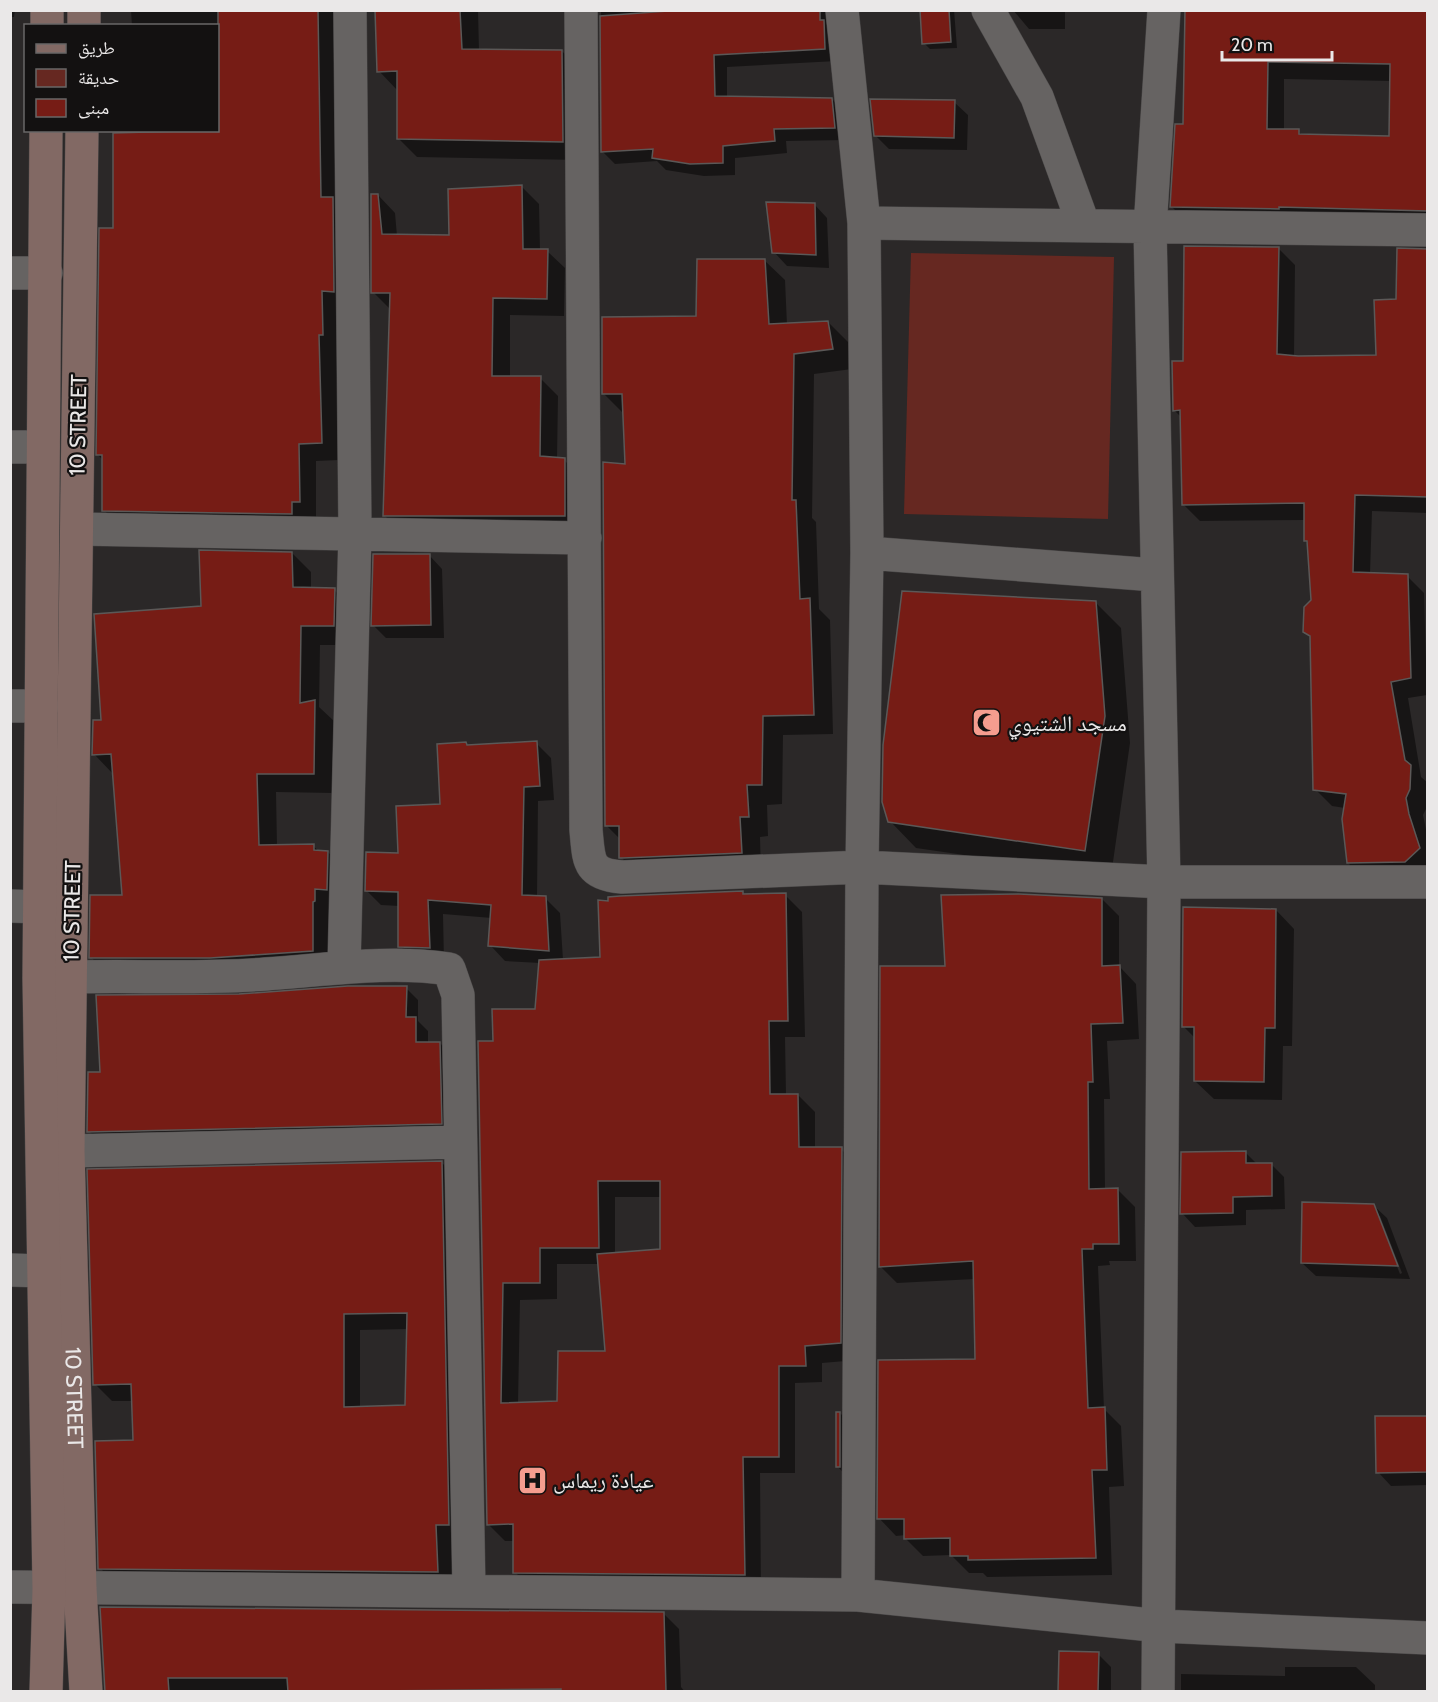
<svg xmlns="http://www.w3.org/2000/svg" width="1438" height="1702" viewBox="0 0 1438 1702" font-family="Cabin,'Noto Naskh Arabic',sans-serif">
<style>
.green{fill:#662821}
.shadow{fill:#0007;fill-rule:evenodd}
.building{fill:#761c15;stroke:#5b5857;stroke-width:1.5;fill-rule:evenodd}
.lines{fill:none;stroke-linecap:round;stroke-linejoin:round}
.minor-casing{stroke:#474545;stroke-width:34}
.secondary-casing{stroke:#474545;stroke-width:34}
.minor{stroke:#666362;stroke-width:33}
.secondary{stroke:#826964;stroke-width:33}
.labels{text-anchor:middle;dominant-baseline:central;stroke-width:4.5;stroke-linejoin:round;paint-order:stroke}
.street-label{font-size:22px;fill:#eae8e8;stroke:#131111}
.poi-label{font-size:22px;fill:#eae8e8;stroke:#131111;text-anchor:start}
</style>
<rect width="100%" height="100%" fill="#2b2828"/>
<path class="green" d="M 911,253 L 1114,257 L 1108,519 L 904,514 Z"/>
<path class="shadow" d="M 10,10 L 15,10 L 14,17 L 10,17 Z
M 131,10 L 335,12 L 339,460 L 316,461 L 316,519 L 121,528 L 104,510 L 104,461 L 98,455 L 114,229 L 113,130 L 218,130 L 218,26 L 132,26 Z
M 377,10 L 478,10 L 479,51 L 562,51 L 580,70 L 581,160 L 417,157 L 399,139 L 397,90 L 379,71 Z
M 601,10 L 837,10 L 837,61 L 727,67 L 727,97 L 832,99 L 844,112 L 847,140 L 786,141 L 787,153 L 735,158 L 735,175 L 704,176 L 666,170 L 657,161 L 615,164 L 602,151 Z
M 922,10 L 954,10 L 957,48 L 930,49 L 924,43 Z
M 1013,10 L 1065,10 L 1065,29 L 1029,29 Z
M 1186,10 L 1428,10 L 1428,227 L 1189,224 L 1172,207 L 1184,125 ZM 1284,79 L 1391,81 L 1390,137 L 1303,136 L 1298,131 L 1284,131 Z
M 954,102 L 968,115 L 967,150 L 889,149 L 875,135 Z
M 521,186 L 539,204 L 540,251 L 547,251 L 565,268 L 564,316 L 510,315 L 510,378 L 540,378 L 558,396 L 557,459 L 564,460 L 582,478 L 582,533 L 402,533 L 384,515 L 391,310 L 373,292 L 378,195 L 395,213 L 397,236 L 450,237 Z
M 814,204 L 827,218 L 829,268 L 787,266 L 774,252 Z
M 1278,248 L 1295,265 L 1294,356 L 1377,356 L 1397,301 L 1398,250 L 1428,248 L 1428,513 L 1372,511 L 1370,574 L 1407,576 L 1424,593 L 1427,695 L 1408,698 L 1421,777 L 1428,783 L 1427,807 L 1423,815 L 1428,839 L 1428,873 L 1366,880 L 1348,863 L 1345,808 L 1332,806 L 1315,789 L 1311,638 L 1305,631 L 1313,601 L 1309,545 L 1305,541 L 1305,520 L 1200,521 L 1183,504 L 1182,418 L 1174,410 L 1184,362 Z
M 764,260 L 785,280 L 787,325 L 828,322 L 848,342 L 852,369 L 814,374 L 812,518 L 816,522 L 819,609 L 830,620 L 833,734 L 783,735 L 782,804 L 767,805 L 768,836 L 760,837 L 761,873 L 641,877 L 621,857 L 621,840 L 606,825 L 626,465 L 624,414 L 604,394 Z
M 292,553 L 311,572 L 311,589 L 334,590 L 354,609 L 353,645 L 320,645 L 319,707 L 334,721 L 333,793 L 276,792 L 277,846 L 313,846 L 320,852 L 328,852 L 347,872 L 331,970 L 110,977 L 91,957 L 123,896 L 114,775 L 94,754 L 103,721 L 203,607 Z
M 429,555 L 442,569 L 444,638 L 386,638 L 373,625 Z
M 1095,602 L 1121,628 L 1130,743 L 1111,876 L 916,848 L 890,821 Z
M 466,743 L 469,747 L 536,743 L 551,758 L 554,800 L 538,801 L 537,897 L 545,898 L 560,913 L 563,960 L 602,958 L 742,892 L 746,896 L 785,895 L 802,912 L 805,1037 L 785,1037 L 786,1095 L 798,1095 L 815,1112 L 815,1149 L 841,1149 L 858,1166 L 857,1360 L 822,1363 L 822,1382 L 795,1383 L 795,1473 L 760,1473 L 761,1592 L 532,1589 L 515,1572 L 514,1541 L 505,1541 L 488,1524 L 494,1042 L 536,1010 L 540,963 L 505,961 L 490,945 L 492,918 L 443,914 L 444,962 L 415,961 L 400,946 L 400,906 L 381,905 L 366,890 L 442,805 ZM 615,1197 L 662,1197 L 662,1250 L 615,1254 ZM 557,1264 L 599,1264 L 606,1353 L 559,1402 L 518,1404 L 520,1300 L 557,1299 Z
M 1102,899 L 1119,916 L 1119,966 L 1136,984 L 1139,1039 L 1107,1041 L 1110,1099 L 1104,1099 L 1105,1190 L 1118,1190 L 1135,1207 L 1136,1261 L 1109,1261 L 1110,1265 L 1098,1266 L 1104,1409 L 1121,1426 L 1124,1486 L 1109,1487 L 1112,1575 L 987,1577 L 983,1573 L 969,1573 L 951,1555 L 923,1556 L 906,1539 L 906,1535 L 896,1536 L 879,1518 L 977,1361 L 975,1279 L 897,1283 L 880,1266 L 947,967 Z
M 1276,910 L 1294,929 L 1292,1046 L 1283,1046 L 1282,1100 L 1214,1099 L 1195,1081 L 1196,1039 L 1183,1026 Z
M 406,988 L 418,1000 L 418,1021 L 428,1031 L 428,1044 L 440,1043 L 452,1056 L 453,1135 L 101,1143 L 89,1131 L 101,1073 L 211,997 Z
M 1245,1152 L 1257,1164 L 1271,1164 L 1284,1177 L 1285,1209 L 1246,1210 L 1246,1225 L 1195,1227 L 1182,1213 Z
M 442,1163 L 459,1179 L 454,1588 L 117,1585 L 100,1568 L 134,1441 L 133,1401 L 112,1401 L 95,1384 ZM 408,1329 L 406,1407 L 360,1408 L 360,1330 Z
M 1373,1205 L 1387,1218 L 1410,1279 L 1316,1276 L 1302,1263 ZM 1377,1216 L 1380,1216 L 1402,1273 L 1400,1274 Z
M 840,1413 L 859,1433 L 857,1487 L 838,1467 Z
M 1428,1418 L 1428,1485 L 1391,1486 L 1378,1472 Z
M 101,1608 L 663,1613 L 679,1629 L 681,1687 L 685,1692 L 106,1692 Z
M 1098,1654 L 1111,1667 L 1111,1692 L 1059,1692 Z
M 1285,1667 L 1356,1667 L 1375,1685 L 1375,1692 L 1181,1692 L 1181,1674 L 1285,1676 Z"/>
<path class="building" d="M 218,10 L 318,10 L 321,197 L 333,197 L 334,292 L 322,291 L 323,335 L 319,335 L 322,443 L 299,444 L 300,502 L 292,502 L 292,514 L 102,511 L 102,455 L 96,455 L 99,228 L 113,228 L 113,133 L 218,130 Z
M 375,10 L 460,10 L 462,49 L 562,50 L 563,142 L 397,139 L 397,71 L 377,72 Z
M 682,10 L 820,10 L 820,20 L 824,20 L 825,49 L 714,55 L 715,96 L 832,98 L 835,128 L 774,129 L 775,141 L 723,146 L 723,163 L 690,164 L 652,158 L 653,149 L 601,152 L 600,16 Z
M 920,10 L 949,10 L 951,42 L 922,44 Z
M 1185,10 L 1428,10 L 1428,211 L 1279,207 L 1279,209 L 1170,207 L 1175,124 L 1183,124 ZM 1268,62 L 1390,64 L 1389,136 L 1299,134 L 1299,129 L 1267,129 Z
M 870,99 L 955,100 L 954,138 L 874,136 Z
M 522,185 L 523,249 L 548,249 L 547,299 L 493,298 L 492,376 L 541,376 L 540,456 L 565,458 L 565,516 L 383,516 L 390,293 L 371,293 L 371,194 L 378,194 L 382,234 L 449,235 L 448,189 Z
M 766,202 L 815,203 L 816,255 L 772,253 Z
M 1184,246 L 1279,247 L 1277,354 L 1298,356 L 1376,355 L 1374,300 L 1396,299 L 1397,248 L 1428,249 L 1428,497 L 1355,495 L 1353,572 L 1408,574 L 1411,678 L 1391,682 L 1405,760 L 1411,765 L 1410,789 L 1406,798 L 1409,814 L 1420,848 L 1405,862 L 1347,863 L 1342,819 L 1346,794 L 1313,790 L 1310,636 L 1303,632 L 1304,607 L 1311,600 L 1307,541 L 1304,541 L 1304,503 L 1182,505 L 1180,410 L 1173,411 L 1172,361 L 1183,361 Z
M 697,259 L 765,259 L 769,324 L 828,321 L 833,349 L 794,354 L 792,500 L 796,500 L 800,599 L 810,598 L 814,715 L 763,716 L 762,785 L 747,785 L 749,817 L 740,817 L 742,853 L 623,858 L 619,858 L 619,826 L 605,826 L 603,462 L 625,464 L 622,394 L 602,394 L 602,317 L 696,316 Z
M 199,550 L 292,552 L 293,587 L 335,588 L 334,626 L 301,626 L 300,703 L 315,700 L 314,774 L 257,774 L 259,845 L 314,844 L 314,850 L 328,851 L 327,890 L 315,889 L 315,901 L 313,902 L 313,951 L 210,958 L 89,958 L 90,895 L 122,895 L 111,754 L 92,755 L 93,720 L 101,720 L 94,614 L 201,606 Z
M 373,554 L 430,554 L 431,625 L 371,626 Z
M 902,591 L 1096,601 L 1105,716 L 1085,851 L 888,822 L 882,802 L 883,745 Z
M 537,741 L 540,786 L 524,787 L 522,895 L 546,896 L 549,951 L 488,946 L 491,905 L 428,900 L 430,948 L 398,947 L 398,892 L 365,891 L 366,852 L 398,853 L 396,806 L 440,804 L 437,744 L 466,742 L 467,745 Z
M 743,891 L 743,894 L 786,893 L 788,1021 L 769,1021 L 770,1094 L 798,1094 L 799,1147 L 842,1147 L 841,1343 L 805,1346 L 806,1366 L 779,1366 L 779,1457 L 743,1457 L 745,1575 L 513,1573 L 513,1524 L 487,1525 L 478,1041 L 493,1041 L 492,1009 L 535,1009 L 539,960 L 600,957 L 598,900 L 608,901 L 608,897 L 620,896 ZM 598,1181 L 660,1181 L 660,1249 L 597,1254 L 605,1351 L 558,1351 L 557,1401 L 501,1403 L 503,1283 L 540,1283 L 540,1248 L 599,1248 Z
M 1019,894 L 1102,898 L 1102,966 L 1120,965 L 1123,1023 L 1091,1024 L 1093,1082 L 1088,1082 L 1089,1189 L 1118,1188 L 1119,1244 L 1093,1244 L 1093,1249 L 1082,1249 L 1088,1408 L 1105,1407 L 1107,1470 L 1092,1470 L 1096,1558 L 968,1560 L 968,1556 L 950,1556 L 950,1538 L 904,1539 L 904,1519 L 877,1519 L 878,1360 L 975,1359 L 973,1261 L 879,1267 L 880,966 L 945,966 L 941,895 Z
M 1183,907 L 1276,909 L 1275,1028 L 1265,1028 L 1264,1082 L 1194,1081 L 1194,1027 L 1182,1027 Z
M 348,986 L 407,986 L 406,1017 L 416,1017 L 416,1042 L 440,1042 L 442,1124 L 87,1132 L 88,1072 L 100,1072 L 96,995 L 239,994 Z
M 1246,1151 L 1246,1163 L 1272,1163 L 1272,1196 L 1233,1197 L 1233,1213 L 1180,1214 L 1181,1152 Z
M 442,1161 L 449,1525 L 436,1525 L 438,1572 L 98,1569 L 95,1441 L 133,1440 L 131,1384 L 93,1385 L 87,1169 ZM 407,1313 L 405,1405 L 344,1407 L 344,1314 Z
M 1302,1202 L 1374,1204 L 1398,1266 L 1301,1263 Z
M 836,1412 L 840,1412 L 840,1467 L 836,1467 Z
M 1375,1416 L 1428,1416 L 1428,1472 L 1376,1473 Z
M 100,1607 L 664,1612 L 666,1692 L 561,1692 L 561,1689 L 288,1692 L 287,1678 L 168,1678 L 169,1692 L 105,1692 Z
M 1059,1651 L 1099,1652 L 1098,1692 L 1058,1692 Z"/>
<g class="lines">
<defs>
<path id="minor" d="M 581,10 L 586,830 C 589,861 587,874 622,877 L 862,867 L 1164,882 L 1428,882
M 842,10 L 864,223 L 867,553 L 862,867 L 858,1595
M 988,10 L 1037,97 L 1084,226
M 864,223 L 1428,230
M 10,273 L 46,273
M 10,447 L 43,447
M 77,529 L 585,538
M 867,553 L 1155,575
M 10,706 L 42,706
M 10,906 L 41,907
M 344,967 L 355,532 L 350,10
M 42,978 C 117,974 192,980 266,974 C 327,970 388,960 449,969 L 458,995 L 469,1590
M 68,1151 L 459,1142
M 10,1270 L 44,1271
M 10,1587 L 858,1595 L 1161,1626 L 1428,1638
M 1158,1692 L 1164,882 L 1150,228 L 1164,10"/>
<g id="secondary">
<path d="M 47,26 L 47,10"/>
<path d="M 84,26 L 84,10"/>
<path id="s1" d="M 82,130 L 68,1151 L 80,1588 L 86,1692"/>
<path d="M 46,1692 L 49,1589 L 39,978 L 46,130"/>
</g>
</defs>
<use href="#minor" class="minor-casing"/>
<use href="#secondary" class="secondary-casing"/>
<use href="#minor" class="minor"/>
<use href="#secondary" class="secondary"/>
</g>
<defs>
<symbol id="mosque-square" viewBox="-11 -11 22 22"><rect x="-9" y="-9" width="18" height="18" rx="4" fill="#f59d8f" stroke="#131111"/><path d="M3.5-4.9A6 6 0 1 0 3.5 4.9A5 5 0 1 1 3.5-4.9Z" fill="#111"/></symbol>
<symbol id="hospital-square" viewBox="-11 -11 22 22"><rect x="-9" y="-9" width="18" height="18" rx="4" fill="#f59d8f" stroke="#131111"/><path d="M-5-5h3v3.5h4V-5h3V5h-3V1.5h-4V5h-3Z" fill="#111"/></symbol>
</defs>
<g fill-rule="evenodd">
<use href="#mosque-square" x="970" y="706" width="33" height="33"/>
<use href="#hospital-square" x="516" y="1464" width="33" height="33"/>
</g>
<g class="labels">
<g class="street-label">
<text transform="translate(78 425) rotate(-89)">10 STREET</text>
<text transform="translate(72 911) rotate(-89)">10 STREET</text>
<text stroke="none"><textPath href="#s1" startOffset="1268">10 STREET</textPath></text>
</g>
<g class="poi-label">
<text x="1008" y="723">مسجد الشتيوي</text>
<text x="553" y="1480">عيادة ريماس</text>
</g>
</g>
<rect width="1438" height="1702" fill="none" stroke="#eae8e8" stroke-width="24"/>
<rect x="24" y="24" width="195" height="108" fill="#131111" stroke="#696767" stroke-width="1.5"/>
<rect x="36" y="44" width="30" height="9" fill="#826964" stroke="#696767" stroke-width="1.5"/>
<text x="78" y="54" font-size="18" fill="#eae8e8">طريق</text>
<rect x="36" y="69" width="30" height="18" fill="#662821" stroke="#696767" stroke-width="1.5"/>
<text x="78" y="84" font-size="18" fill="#eae8e8">حديقة</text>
<rect x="36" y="99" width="30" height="18" fill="#761c15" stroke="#696767" stroke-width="1.5"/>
<text x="78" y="114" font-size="18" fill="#eae8e8">مبنى</text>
<path d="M1222 51v9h110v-9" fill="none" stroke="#eae8e8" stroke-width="3"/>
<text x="1231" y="51" font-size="18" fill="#eae8e8" stroke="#131111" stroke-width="4.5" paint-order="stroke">20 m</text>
</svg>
